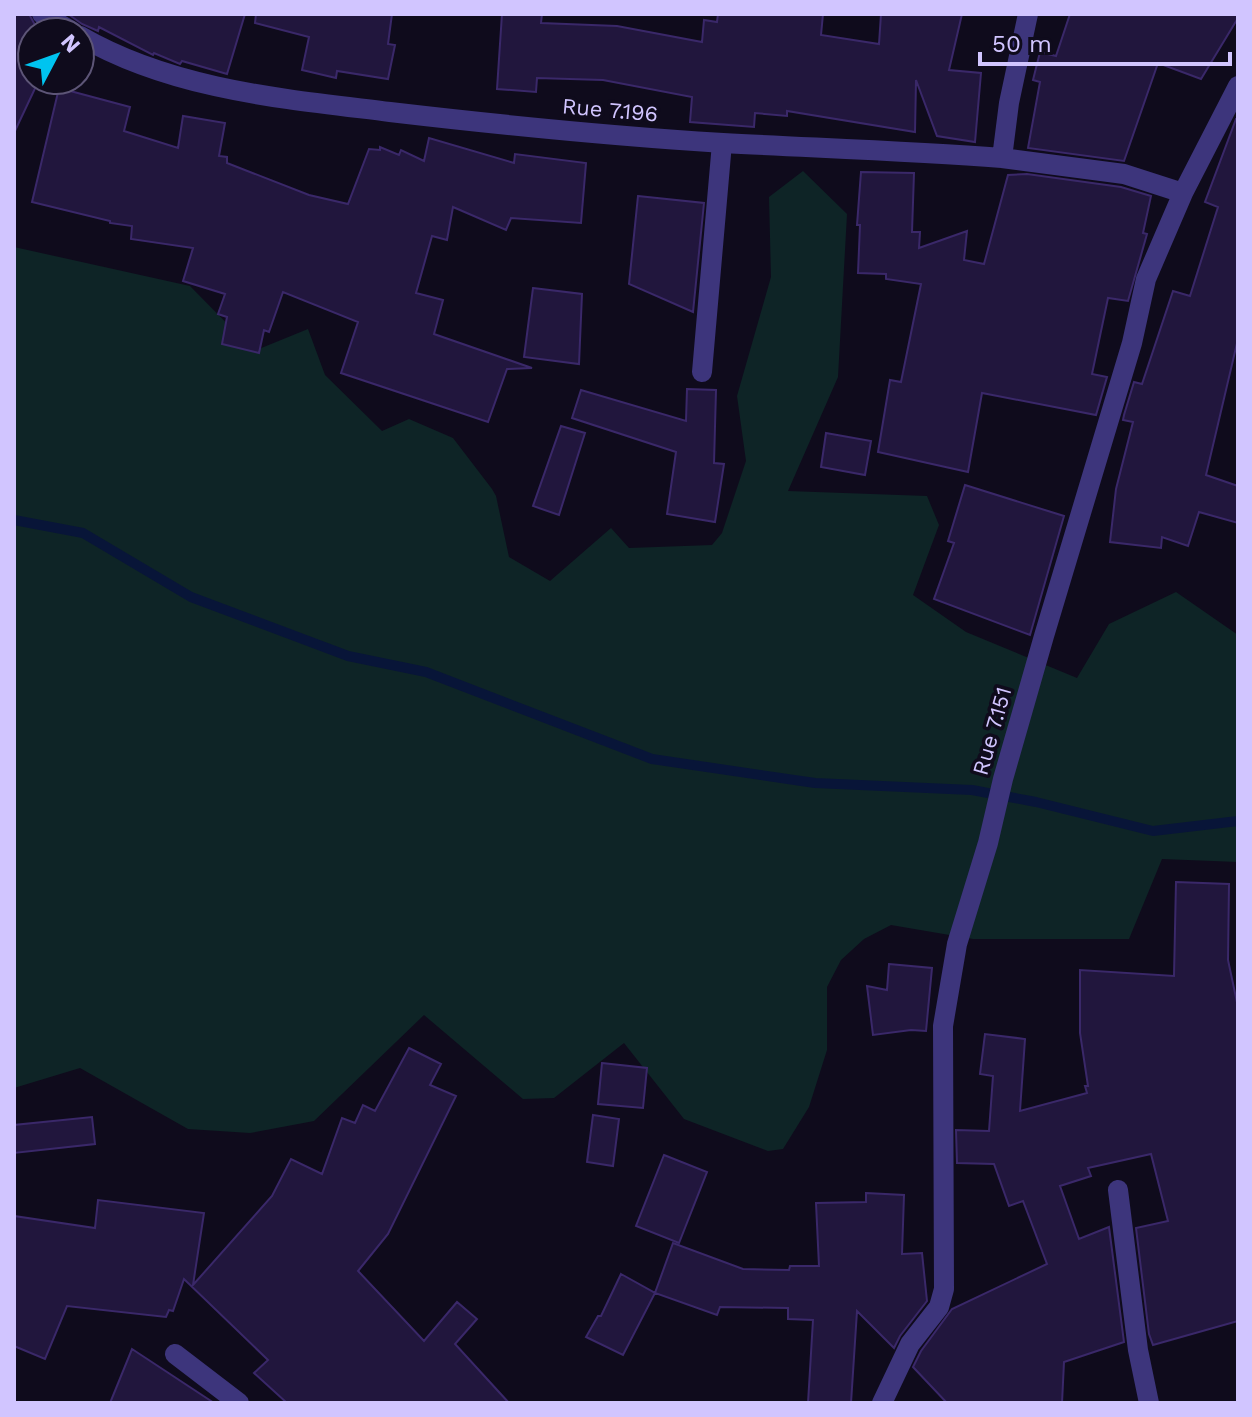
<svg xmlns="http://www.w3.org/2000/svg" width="1252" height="1417" viewBox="0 0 1252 1417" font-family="'Work Sans',sans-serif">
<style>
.green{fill:#0e2426}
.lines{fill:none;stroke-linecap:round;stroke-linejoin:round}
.stream{stroke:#081538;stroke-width:10}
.building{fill:#21163d;stroke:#3a2869;stroke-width:2}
.street{stroke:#3d357c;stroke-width:20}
.labels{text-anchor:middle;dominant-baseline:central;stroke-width:7;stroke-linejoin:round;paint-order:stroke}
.street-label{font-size:22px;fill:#d1c5ff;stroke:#0f0b1c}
</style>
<rect width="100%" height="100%" fill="#0f0b1c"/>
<path class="green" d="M 803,171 L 847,214 L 838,377 L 788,491 L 927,496 L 939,525 L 913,595 L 966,632 L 1077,678 L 1109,624 L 1176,592 L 1238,635 L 1238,862 L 1162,859 L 1129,939 L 973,939 L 891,925 L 864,939 L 841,960 L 827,987 L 827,1050 L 809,1107 L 783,1149 L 768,1151 L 684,1119 L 624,1043 L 554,1098 L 523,1099 L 424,1015 L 314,1121 L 250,1133 L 188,1129 L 80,1068 L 14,1088 L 14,247 L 190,286 L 254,351 L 308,329 L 325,375 L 382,431 L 409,419 L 453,438 L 492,489 L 496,496 L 509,557 L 550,581 L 611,528 L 629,548 L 712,545 L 722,533 L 746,461 L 737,396 L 771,277 L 769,197 Z"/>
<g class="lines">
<path class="stream" d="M 14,520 L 83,533 L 191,597 L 348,656 L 426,672 L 652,759 L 815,783 L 972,790 L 1036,802 L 1153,831 L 1238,821"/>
</g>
<path class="building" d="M 14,14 L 29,14 L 35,25 L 47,32 L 32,32 L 32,80 L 39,80 L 14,133 Z
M 68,14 L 245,14 L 227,74 L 182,61 L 180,64 L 154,53 L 153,55 L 99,27 L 98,31 L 82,24 Z
M 256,14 L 392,14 L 388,44 L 395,45 L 388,79 L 337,71 L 336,78 L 302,70 L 309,37 L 255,23 Z
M 502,14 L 542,14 L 541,23 L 617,26 L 702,42 L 704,20 L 717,22 L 718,14 L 823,14 L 821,35 L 879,44 L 881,14 L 962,14 L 949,70 L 981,73 L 975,142 L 937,136 L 916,80 L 915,132 L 787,111 L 787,116 L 755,113 L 754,127 L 690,122 L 692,97 L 603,80 L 537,78 L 536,92 L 497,89 Z
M 1070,14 L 1238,14 L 1238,18 L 1201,79 L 1158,63 L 1124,161 L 1028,148 L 1040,82 L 1033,80 L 1040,52 L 1056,56 Z
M 59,88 L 130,107 L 124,131 L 178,148 L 183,116 L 225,123 L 219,156 L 227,157 L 227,163 L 309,195 L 348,204 L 369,149 L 380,150 L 380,147 L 399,155 L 401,150 L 424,161 L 429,138 L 514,163 L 515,154 L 586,163 L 581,223 L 511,218 L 506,230 L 453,207 L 447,240 L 432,236 L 416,293 L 443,300 L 434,334 L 532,368 L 507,369 L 488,422 L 341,373 L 358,322 L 283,292 L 269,332 L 264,330 L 259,353 L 222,344 L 227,317 L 218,314 L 225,294 L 183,281 L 193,248 L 131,239 L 132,226 L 110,223 L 110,221 L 32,202 Z
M 1236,119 L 1238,119 L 1238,339 L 1206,475 L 1238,486 L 1238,523 L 1199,512 L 1188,546 L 1162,537 L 1161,548 L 1110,542 L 1116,489 L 1133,422 L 1123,420 L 1124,415 L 1134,382 L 1142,384 L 1173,291 L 1190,296 L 1218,207 L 1205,202 Z
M 861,172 L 914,173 L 912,232 L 920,232 L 919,248 L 967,231 L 964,260 L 984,264 L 1008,175 L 1027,174 L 1121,187 L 1151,196 L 1143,233 L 1147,234 L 1128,301 L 1108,298 L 1092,374 L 1107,377 L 1096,415 L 982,393 L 968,472 L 878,452 L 890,380 L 901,382 L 921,284 L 886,279 L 886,274 L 858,273 L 860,225 L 857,225 Z
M 638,196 L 704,203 L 693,312 L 629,284 Z
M 533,288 L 582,294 L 579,364 L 524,357 Z
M 687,389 L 716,390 L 714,463 L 724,464 L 715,522 L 667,514 L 676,452 L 572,418 L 581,390 L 686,421 Z
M 561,426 L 585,433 L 559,515 L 533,506 Z
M 826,433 L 871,441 L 865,475 L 821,467 Z
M 965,485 L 1064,516 L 1030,635 L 934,599 L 954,543 L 948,541 Z
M 1176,882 L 1229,884 L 1228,960 L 1238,1007 L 1238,1321 L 1153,1345 L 1149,1334 L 1136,1228 L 1168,1221 L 1151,1154 L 1088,1168 L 1091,1176 L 1060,1186 L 1079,1239 L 1109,1227 L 1124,1342 L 1064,1362 L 1062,1403 L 947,1403 L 913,1367 L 921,1351 L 952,1309 L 1047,1264 L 1023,1201 L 1009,1206 L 994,1164 L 957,1163 L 956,1130 L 989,1131 L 993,1076 L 980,1074 L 985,1034 L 1025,1039 L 1020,1111 L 1087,1093 L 1085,1086 L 1088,1086 L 1080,1033 L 1080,970 L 1174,976 Z
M 889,964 L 932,968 L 926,1031 L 911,1030 L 873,1035 L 867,986 L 887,990 Z
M 409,1048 L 441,1064 L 430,1085 L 456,1096 L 388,1234 L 358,1271 L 424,1341 L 457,1302 L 477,1319 L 455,1344 L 509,1403 L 287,1403 L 254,1373 L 268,1360 L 184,1279 L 173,1311 L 169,1310 L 166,1317 L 67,1306 L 45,1359 L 14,1346 L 14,1216 L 95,1228 L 98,1200 L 204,1213 L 193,1285 L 272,1196 L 291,1159 L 322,1174 L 342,1118 L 355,1123 L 363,1105 L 375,1111 Z
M 602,1063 L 647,1068 L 643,1108 L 598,1104 Z
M 593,1115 L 619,1119 L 613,1166 L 587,1162 Z
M 92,1117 L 95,1144 L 14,1153 L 14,1125 Z
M 664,1155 L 707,1172 L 679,1243 L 636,1226 Z
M 866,1193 L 904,1195 L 902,1254 L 922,1253 L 927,1301 L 900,1336 L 894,1348 L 857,1311 L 851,1403 L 808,1403 L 813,1320 L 788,1319 L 788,1308 L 720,1307 L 717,1315 L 655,1293 L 673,1243 L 743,1269 L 789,1270 L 790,1266 L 819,1266 L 816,1203 L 866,1202 Z
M 621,1274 L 655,1293 L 623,1355 L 586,1337 L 598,1316 L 601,1316 Z
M 132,1349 L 214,1403 L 110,1403 Z"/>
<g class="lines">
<path class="street" d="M 42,14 L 73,32
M 80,36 C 173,90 285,99 390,112 C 501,125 612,136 723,143 C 816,148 909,151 1002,158 L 1009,103 L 1028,14
M 1002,158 L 1124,174 L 1183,193
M 702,372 L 722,143
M 1118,1190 L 1138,1350 L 1149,1403
M 175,1354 L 239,1403
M 882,1403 L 910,1344 L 939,1307 L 944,1289 L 943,1026 L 957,944 L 988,843 L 1003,779 L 1044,636 L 1132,343 L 1146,279 L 1183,193 L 1238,86"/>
</g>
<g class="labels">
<g class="street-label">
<text transform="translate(610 110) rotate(5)">Rue 7.196</text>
<text transform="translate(992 731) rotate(-74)">Rue 7.151</text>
</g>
</g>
<rect width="1252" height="1417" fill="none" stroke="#d1c5ff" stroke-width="32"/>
<g transform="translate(56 56) rotate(49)"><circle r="38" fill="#0f0b1c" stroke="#5d5577" stroke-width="2"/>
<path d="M0-6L14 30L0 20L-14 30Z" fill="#00c4f0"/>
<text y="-12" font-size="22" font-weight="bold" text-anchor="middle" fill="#d1c5ff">N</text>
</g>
<path d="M980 52v12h250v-12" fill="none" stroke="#d1c5ff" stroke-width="4"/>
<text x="992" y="52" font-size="24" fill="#d1c5ff" stroke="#0f0b1c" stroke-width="6" paint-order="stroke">50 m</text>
</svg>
